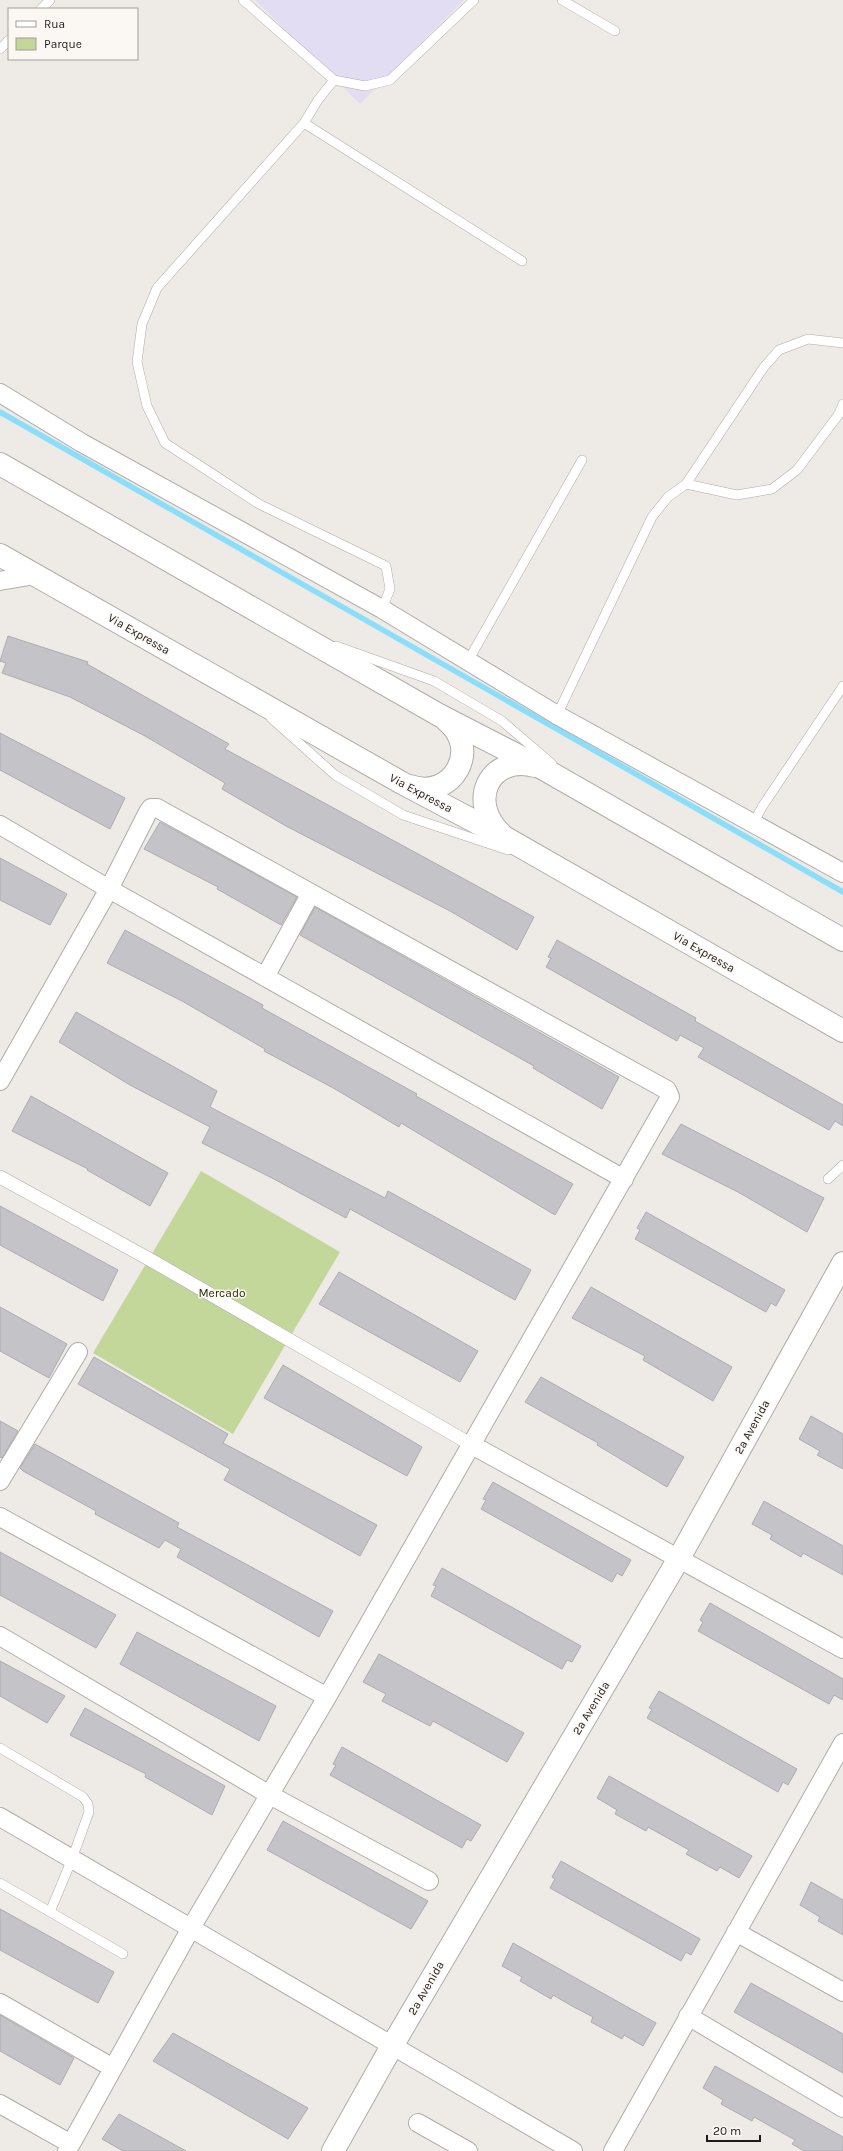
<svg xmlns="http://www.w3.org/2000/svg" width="843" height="2151" viewBox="0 0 843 2151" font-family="Karla,sans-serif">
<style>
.industrial{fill:#e3ddf3}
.green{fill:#c4d79b}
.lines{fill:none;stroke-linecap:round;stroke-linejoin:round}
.stream{stroke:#8bdefa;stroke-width:5.5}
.building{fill:#c4c3c8;stroke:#aeacb2}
.service-casing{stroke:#b0aca8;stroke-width:10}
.pedestrian-casing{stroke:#b0aca8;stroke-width:14}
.minor-casing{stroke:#b0aca8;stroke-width:20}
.tertiary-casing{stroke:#b0aca8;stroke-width:24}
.secondary-casing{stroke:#b0aca8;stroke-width:24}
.service{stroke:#fff;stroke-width:9}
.pedestrian{stroke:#fff;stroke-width:13}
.minor{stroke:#fff;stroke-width:18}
.tertiary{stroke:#fff;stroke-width:22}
.secondary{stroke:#fff;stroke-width:22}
.labels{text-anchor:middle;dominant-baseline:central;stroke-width:3;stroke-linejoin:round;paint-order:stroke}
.street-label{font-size:12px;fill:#1d1b1a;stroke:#fbf7f3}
.park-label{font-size:12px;fill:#242f00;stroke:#fbf7f3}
</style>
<rect width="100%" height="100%" fill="#eeeae5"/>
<path class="industrial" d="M 255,0 L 464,0 L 360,104 Z"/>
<path class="green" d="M 201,1171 L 340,1252 L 233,1434 L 93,1353 Z"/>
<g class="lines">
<path class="stream" d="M 0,412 L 843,892"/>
</g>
<path class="building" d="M 8,636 L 88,662 L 87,664 L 229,744 L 225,749 L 534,917 L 517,950 L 450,911 L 286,826 L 222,789 L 225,783 L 145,736 L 70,697 L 2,673 L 6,663 L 0,661 Z
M 0,733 L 125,798 L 110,829 L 0,770 Z
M 160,822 L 297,897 L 281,925 L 217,889 L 218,887 L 144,849 Z
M 0,858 L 67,894 L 50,925 L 0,900 Z
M 315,907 L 619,1077 L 602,1109 L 533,1068 L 534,1066 L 300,935 Z
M 125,930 L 263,1005 L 262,1008 L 417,1094 L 416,1096 L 573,1184 L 555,1215 L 401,1123 L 399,1127 L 335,1089 L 264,1051 L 265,1049 L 182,1001 L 107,963 Z
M 557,940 L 696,1018 L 695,1021 L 843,1105 L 843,1126 L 835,1121 L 829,1130 L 698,1057 L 704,1048 L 680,1035 L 677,1041 L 546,967 L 551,958 L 548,957 Z
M 76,1012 L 217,1091 L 210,1107 L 385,1198 L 388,1191 L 531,1270 L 515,1300 L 350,1209 L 346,1218 L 272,1178 L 202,1143 L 210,1127 L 130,1085 L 59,1042 Z
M 31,1096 L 168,1173 L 150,1206 L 87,1170 L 88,1169 L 12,1131 Z
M 681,1124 L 824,1198 L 807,1232 L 738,1192 L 662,1154 Z
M 0,1206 L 118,1270 L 103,1301 L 0,1245 Z
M 646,1212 L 785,1290 L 776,1306 L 771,1303 L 766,1312 L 635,1239 L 640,1230 L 637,1228 Z
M 339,1272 L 478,1351 L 460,1382 L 319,1304 Z
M 591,1287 L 732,1367 L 713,1401 L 643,1360 L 645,1356 L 572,1318 Z
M 0,1307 L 67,1344 L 49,1378 L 0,1351 Z
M 94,1357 L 228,1434 L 223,1443 L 377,1525 L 360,1556 L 224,1480 L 230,1469 L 78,1384 Z
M 283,1365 L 422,1447 L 407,1476 L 264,1398 Z
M 541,1377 L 684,1457 L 667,1487 L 597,1445 L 598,1443 L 525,1402 Z
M 811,1416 L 843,1434 L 843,1469 L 817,1455 L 820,1451 L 799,1439 Z
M 0,1421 L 18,1431 L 2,1458 L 0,1457 Z
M 35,1444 L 179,1523 L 177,1527 L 333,1611 L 319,1637 L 177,1557 L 181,1549 L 165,1540 L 159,1548 L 95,1514 L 96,1511 L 23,1471 L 20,1468 Z
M 493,1482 L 631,1560 L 622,1576 L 617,1573 L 612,1582 L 481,1509 L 486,1500 L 483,1499 Z
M 764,1501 L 843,1546 L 843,1575 L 803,1553 L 801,1557 L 770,1539 L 772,1535 L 752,1524 Z
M 0,1552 L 116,1615 L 96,1648 L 0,1595 Z
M 442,1568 L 581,1646 L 572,1662 L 567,1660 L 562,1669 L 431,1596 L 436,1586 L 433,1585 Z
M 710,1603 L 843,1679 L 843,1700 L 834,1695 L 829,1704 L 698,1631 L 703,1622 L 700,1620 Z
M 137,1632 L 276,1706 L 259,1741 L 120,1664 Z
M 379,1654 L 524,1733 L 507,1762 L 433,1721 L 430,1726 L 382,1701 L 386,1694 L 363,1682 Z
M 0,1661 L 65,1696 L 47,1723 L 0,1696 Z
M 659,1691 L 797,1769 L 788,1785 L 783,1782 L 778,1792 L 647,1718 L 652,1709 L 649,1708 Z
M 85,1708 L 225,1786 L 212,1815 L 145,1777 L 146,1774 L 70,1735 Z
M 342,1747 L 481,1825 L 471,1841 L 467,1839 L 462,1848 L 330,1775 L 336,1765 L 333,1764 Z
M 609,1776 L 752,1856 L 739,1878 L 720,1867 L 717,1871 L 686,1854 L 689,1850 L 648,1827 L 646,1831 L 615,1814 L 617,1810 L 597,1798 Z
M 283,1821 L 428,1901 L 411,1929 L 267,1850 Z
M 561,1861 L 700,1939 L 691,1955 L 686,1952 L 681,1961 L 550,1888 L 555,1879 L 552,1877 Z
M 811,1882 L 843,1900 L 843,1935 L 818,1921 L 820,1917 L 800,1905 Z
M 0,1909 L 114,1972 L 98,2003 L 0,1950 Z
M 513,1943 L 656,2023 L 643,2046 L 624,2035 L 622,2039 L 591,2022 L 593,2017 L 572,2006 L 553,1995 L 551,1999 L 520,1981 L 522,1977 L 502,1966 Z
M 751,1983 L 843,2034 L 843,2073 L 734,2012 Z
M 0,2015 L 74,2058 L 60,2085 L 0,2051 Z
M 173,2033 L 308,2108 L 288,2139 L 153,2061 Z
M 715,2066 L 843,2137 L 843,2151 L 804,2151 L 792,2144 L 795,2140 L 754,2117 L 752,2121 L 721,2104 L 723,2100 L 703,2088 Z
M 119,2114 L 186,2151 L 123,2151 L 102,2139 Z"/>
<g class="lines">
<defs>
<path id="service" d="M 243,0 L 334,80 L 365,86 L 390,80 L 474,0
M 562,0 L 615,31
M 41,9 L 50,0
M 0,49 L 9,40
M 334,80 L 318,100 L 304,123 L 157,288 L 142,324 L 137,362 L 147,406 L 165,443 L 259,504 L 386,566 L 390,589 L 382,609
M 304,123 L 522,261
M 686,484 L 737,495 L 772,489 L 797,470 L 839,414 L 843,404
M 336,646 L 434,681 L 502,721 L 552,764
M 468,661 L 582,460
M 557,715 L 652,517 L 668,497 L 686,484 L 764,367 L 779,350 L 808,339 L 843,343
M 271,718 L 335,775 L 403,815 L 508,850
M 753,824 L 762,807 L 843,686
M 828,1179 L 843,1165
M 0,1748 L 83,1797 L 88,1804 L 89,1812 L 72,1859 L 50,1912
M 0,1883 L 123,1954"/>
<path id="pedestrian" d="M 0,1177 L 149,1259 L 472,1445"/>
<path id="minor" d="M 0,393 L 82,443 L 382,609 L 557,715 L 843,873
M 0,581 L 35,575
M 0,825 L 109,889 L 624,1179
M 265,977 L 311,893
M 0,1081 L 109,889 L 148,812 L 151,808 L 157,808 L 667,1090 L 670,1097 L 327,1697 L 191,1928 L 67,2151
M 472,1445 L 843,1649
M 0,1481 L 78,1352
M 0,1517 L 327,1697
M 0,1636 L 268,1794 L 429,1881
M 0,1817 L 573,2151
M 736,1932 L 843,1992
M 0,2003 L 113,2068
M 688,2016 L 843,2108
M 0,2104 L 71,2144
M 418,2123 L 468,2151
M 613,2151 L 843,1743"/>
<path id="tertiary" d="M 333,2151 L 392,2046 L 678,1560 L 843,1263"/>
<path id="secondary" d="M 0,464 L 439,715 L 542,768 L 843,940
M 0,555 L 402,783 L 504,837 L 843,1031
M 410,786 C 453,801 482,748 446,720
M 501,834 C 467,802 489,754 535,766"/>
</defs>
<use href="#service" class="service-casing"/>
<use href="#pedestrian" class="pedestrian-casing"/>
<use href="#minor" class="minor-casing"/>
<use href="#tertiary" class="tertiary-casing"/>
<use href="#secondary" class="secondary-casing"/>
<use href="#service" class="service"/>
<use href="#pedestrian" class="pedestrian"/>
<use href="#minor" class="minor"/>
<use href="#tertiary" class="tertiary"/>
<use href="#secondary" class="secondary"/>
</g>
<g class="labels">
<g class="street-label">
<text transform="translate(139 634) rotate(30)">Via Expressa</text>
<text transform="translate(421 793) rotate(28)">Via Expressa</text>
<text transform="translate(704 952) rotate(30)">Via Expressa</text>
<text transform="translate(752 1427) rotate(-61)">2ª Avenida</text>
<text transform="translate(591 1708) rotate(-59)">2ª Avenida</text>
<text transform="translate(426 1988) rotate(-60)">2ª Avenida</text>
</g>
<g class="park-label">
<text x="222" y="1293">Mercado</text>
</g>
</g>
<rect x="8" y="8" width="130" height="52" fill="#fbf7f3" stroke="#a29f9c"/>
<rect x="16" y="21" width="20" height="6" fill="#ffffff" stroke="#a29f9c"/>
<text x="44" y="28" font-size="12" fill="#1d1b1a">Rua</text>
<rect x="16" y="38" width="20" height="12" fill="#c4d79b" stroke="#a29f9c"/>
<text x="44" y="48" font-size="12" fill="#1d1b1a">Parque</text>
<path d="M707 2135v6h53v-6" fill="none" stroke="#1d1b1a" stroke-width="2"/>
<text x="713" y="2135" font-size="12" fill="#1d1b1a" stroke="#fbf7f3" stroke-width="3" paint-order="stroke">20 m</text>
</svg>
